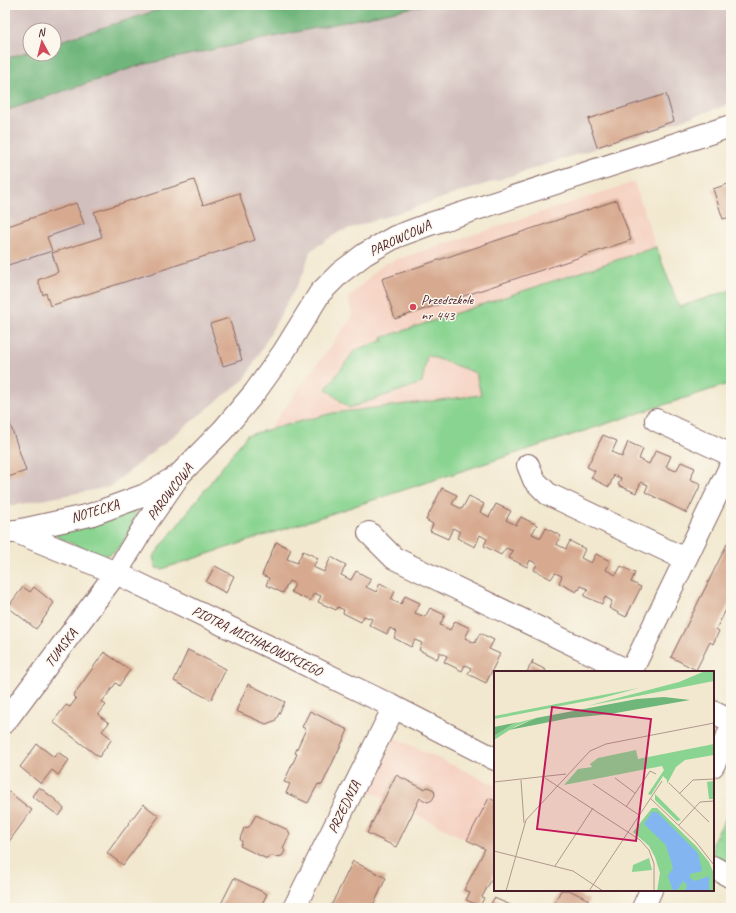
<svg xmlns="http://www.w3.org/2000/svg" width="736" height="913" viewBox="0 0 736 913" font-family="Caveat,sans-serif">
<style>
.built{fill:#f5d2c2}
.industrial{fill:#d1bfbd}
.green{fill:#8ad491;stroke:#6a7a5e}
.forest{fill:#6fb67b;stroke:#5c6a53}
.building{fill:#d7aa90}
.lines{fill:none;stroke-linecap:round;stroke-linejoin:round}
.street-casing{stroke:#856564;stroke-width:24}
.street{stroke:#fff;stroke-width:22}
.poi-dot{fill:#d1495b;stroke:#fbf7ec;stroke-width:1.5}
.labels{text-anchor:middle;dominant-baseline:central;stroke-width:3;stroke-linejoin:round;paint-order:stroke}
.street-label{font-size:14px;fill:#4a1f2b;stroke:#fbf7ec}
.poi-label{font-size:14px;fill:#4a1f2b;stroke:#fbf7ec;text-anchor:start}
.inset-road{fill:none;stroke:#af988d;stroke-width:1}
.view{fill:#c2185b;fill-opacity:0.15;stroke:#c2185b;stroke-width:2}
.inset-edge{fill:none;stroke:#4a1f2b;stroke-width:2}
</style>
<rect width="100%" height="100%" fill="#fbf7ec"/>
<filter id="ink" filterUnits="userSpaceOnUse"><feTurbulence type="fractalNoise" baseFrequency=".025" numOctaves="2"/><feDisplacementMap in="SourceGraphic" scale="8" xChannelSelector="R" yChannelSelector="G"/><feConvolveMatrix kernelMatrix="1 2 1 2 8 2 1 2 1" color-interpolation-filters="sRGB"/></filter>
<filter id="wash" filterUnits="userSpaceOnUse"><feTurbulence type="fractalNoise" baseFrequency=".012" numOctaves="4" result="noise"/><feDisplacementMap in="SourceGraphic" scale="16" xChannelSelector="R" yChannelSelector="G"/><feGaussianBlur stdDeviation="0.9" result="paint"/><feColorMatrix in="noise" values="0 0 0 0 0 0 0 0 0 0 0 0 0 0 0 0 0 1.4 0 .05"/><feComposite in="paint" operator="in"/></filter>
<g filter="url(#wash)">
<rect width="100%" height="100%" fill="#f2e8cf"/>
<path class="built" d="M 634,182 L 656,247 L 381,338 L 476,373 L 481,395 L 333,413 L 269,429 L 353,316 L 348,298 L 383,264 Z
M 395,738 L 495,785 L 495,830 L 485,849 L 369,791 Z"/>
<path class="industrial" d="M 5,5 L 190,5 L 125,20 L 54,43 L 54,30 L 30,30 L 30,51 L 5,59 Z
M 343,5 L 731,5 L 731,104 L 339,232 L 310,251 L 304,272 L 245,379 L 109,487 L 5,507 L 5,111 L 141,65 Z"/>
<path class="green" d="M 656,247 L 679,307 L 731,290 L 731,383 L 162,569 L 156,568 L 153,557 L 247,435 L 333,413 L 481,395 L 476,373 L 427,355 L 422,383 L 349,408 L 326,389 L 355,350 L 384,340 L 381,338 Z
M 134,510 L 136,513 C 132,527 122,552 106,555 C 96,556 69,542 58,537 L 56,534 L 57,531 Z
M 731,809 L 731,869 L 713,857 L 713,841 Z"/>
<path class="forest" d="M 174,5 L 424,5 L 141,65 L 5,111 L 5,59 L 30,51 L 30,54 L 54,54 L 54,43 Z"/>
<g id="blocks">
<path class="building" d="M 666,94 L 674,121 L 597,147 L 588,119 Z
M 194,180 L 203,205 L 239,193 L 255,240 L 50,306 L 46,293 L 43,295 L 38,280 L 58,272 L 52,253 L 102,237 L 94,212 Z
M 731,183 L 731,217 L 723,219 L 713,189 Z
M 617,200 L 631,240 L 395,319 L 382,279 Z
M 76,203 L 84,224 L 47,237 L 52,251 L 5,266 L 5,227 Z
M 229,318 L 242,360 L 223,366 L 210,324 Z
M 5,409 L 26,471 L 5,478 Z
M 603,435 L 617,441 L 612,452 L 622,457 L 628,442 L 643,449 L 639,459 L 649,464 L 656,450 L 671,456 L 666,467 L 676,471 L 681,462 L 695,468 L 690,479 L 701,484 L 687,513 L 645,492 L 648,485 L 641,482 L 636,493 L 618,485 L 621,478 L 614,475 L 609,487 L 591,478 L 595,471 L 587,467 Z
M 442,488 L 457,495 L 452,504 L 462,509 L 469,496 L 484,504 L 480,512 L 489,517 L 496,504 L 511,511 L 506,520 L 516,525 L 521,517 L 537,525 L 532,534 L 541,538 L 546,528 L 561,536 L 556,544 L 566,549 L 570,541 L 585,549 L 581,558 L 591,563 L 596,554 L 610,561 L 606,570 L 616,575 L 621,566 L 635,573 L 631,582 L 641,587 L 626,617 L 609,608 L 612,601 L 605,597 L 602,604 L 584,596 L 588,589 L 581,586 L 579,590 L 578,589 L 576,592 L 559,583 L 562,576 L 555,573 L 551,579 L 534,570 L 537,564 L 530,560 L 527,567 L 509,558 L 513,551 L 506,548 L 501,555 L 484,546 L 487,539 L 480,535 L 475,547 L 457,538 L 460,532 L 453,528 L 448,539 L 430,531 L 433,524 L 426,520 Z
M 731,536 L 731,603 L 730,602 L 716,629 L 719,631 L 713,644 L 710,642 L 696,670 L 671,657 Z
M 276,542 L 291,549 L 287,559 L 297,563 L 303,551 L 318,558 L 313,567 L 324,572 L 331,557 L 346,565 L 341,575 L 351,580 L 356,571 L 371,579 L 366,587 L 376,592 L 380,583 L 395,591 L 391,600 L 401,604 L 405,596 L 420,603 L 415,613 L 425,617 L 430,608 L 445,615 L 440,625 L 450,630 L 455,621 L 470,628 L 465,638 L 475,643 L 480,633 L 494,640 L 489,649 L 500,654 L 486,683 L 468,674 L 471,668 L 465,665 L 462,671 L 444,662 L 447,656 L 440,652 L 437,659 L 419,650 L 422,643 L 415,640 L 411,647 L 394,638 L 397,632 L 390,628 L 387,634 L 369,625 L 372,619 L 364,616 L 361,622 L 343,613 L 344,610 L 338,607 L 336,610 L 318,602 L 321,596 L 314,593 L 310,601 L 291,592 L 295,584 L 289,581 L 283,593 L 266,585 L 269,578 L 262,575 Z
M 215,566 L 234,576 L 226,593 L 206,582 Z
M 23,587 L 30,592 L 34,587 L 54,603 L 46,614 L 47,614 L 36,629 L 8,607 Z
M 188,650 L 226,669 L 211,700 L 174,681 Z
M 104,652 L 130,670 L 119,686 L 116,683 L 102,702 L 106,705 L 98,715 L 109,723 L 102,731 L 112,739 L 99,757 L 53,722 L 66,705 L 70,707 L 76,699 L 73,696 Z
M 533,660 L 532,663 L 546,670 L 545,672 L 527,672 Z
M 248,684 L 285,702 L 275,721 L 274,721 L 266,724 L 236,711 Z
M 310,711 L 348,730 L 322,785 L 318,784 L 308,803 L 286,793 L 290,784 L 284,782 L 297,754 L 295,753 L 306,729 L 302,727 Z
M 37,744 L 54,757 L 58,752 L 69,760 L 58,775 L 52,770 L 41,784 L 20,767 Z
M 396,775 L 424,789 L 428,787 L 434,790 L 435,795 L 432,800 L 428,802 L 420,798 L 396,847 L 367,833 Z
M 39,787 L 57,801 L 64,809 L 59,816 L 32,796 Z
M 5,789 L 32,810 L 5,847 Z
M 489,798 L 495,801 L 495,873 L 482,897 L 484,898 L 480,906 L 466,900 L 470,892 L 464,890 L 485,849 L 467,840 Z
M 143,804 L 159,816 L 123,865 L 107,853 Z
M 256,815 L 288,830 L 290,834 L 283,848 L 285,851 L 282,856 L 275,857 L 270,855 L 267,859 L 240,846 L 242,842 L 240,839 L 244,828 L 249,827 Z
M 353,861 L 386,878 L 372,908 L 330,908 Z
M 234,878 L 267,894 L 260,908 L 219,908 Z
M 561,890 L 569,890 L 589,900 L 585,908 L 552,908 Z
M 494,898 L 513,906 L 512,908 L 489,908 Z"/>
</g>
</g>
<g filter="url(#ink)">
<use href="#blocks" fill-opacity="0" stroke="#856564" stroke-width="1"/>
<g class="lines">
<defs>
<path id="street" d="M 656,420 L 731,455
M 528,465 L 534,480 L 548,494 L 685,559
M 14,531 L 116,573 L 394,707 L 495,759
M 12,532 L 90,515 L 145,495 L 174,478
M 369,533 L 394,558 L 630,672
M 631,672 L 731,465
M 713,712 L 731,721
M 5,722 L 116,573 L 147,522 L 180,474 L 223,430 L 255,392 L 283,353 L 320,293 L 340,273 L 365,254 L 395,237 L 430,224 L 731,126
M 713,766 L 731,729
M 713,867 L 731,877
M 294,908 L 394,707
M 643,908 L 651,890"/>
</defs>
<use href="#street" class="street-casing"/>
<use href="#street" class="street"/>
</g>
</g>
<circle class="poi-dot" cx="413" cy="307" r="4"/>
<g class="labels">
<g class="street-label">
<text transform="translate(400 238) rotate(-25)">PAROWCOWA</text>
<text transform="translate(170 492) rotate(-53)">PAROWCOWA</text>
<text transform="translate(95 511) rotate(-17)">NOTECKA</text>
<text transform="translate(257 641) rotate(26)">PIOTRA MICHAŁOWSKIEGO</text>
<text transform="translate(61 648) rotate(-53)">TUMSKA</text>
<text transform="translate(344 807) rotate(-64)">PRZEDNIA</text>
</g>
<g class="poi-label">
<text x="421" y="299">Przedszkole<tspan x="421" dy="16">nr 443</tspan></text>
</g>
</g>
<g transform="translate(494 671)">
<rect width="220" height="220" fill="#f2e8cf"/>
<path d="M 211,0 L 220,0 L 220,10 L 93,35 L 185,11 ZM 145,17 L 108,27 L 0,48 L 0,45 ZM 42,47 L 22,55 L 0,69 L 0,65 L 19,53 ZM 220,73 L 220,84 L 191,89 L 182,96 L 173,113 L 173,109 L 169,105 L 157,124 L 154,123 L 170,99 L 168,95 L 70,114 L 84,98 L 98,96 L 96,93 L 104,87 L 142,79 L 144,88 ZM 220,110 L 220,128 L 215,128 L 213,111 ZM 161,123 L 187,149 L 183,150 L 161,129 ZM 158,137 L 163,137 L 202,175 L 215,191 L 220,203 L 220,220 L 163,220 L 166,202 L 161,186 L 155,175 L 139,161 ZM 155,187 L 158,199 L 138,201 L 139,194 Z" fill="#8ad491"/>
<path d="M 170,26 L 196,29 L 116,43 L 76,47 L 15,59 L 42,47 L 143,28 ZM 25,51 L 19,53 L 0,65 L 0,56 Z" fill="#6fb67b"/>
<path d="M 158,141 L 163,141 L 204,182 L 208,200 L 196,203 L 196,207 L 201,210 L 215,205 L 215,220 L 191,220 L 193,214 L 189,210 L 184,218 L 179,220 L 174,205 L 179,197 L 172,174 L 150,153 Z" fill="#83b6f0"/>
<path class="inset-road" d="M 51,107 L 146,169 L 155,179 L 160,193 L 160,220M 121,107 L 141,122M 27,109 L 30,152M 0,111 L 72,103M 175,112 L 215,151M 99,113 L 145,144M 185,123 L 199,109 L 220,108M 156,127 L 202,171 L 220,194M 132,136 L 156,100 L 162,103M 185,154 L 206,131 L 220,130M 0,180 L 79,200 L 109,220M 61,195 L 99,137M 12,220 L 32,149 L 96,80 L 112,73 L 220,52M 95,220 L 168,110"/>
<path class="view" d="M 58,36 L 157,48 L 142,170 L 43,158 Z"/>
<rect width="220" height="220" class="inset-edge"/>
</g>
<rect width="736" height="913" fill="none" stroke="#fbf7ec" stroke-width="20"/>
<g transform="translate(42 42) rotate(353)"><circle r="19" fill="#fbf7ec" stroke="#b4a19f"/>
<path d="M0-3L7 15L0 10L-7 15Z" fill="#d1495b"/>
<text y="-6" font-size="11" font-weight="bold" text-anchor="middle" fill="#4a1f2b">N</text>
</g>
</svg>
